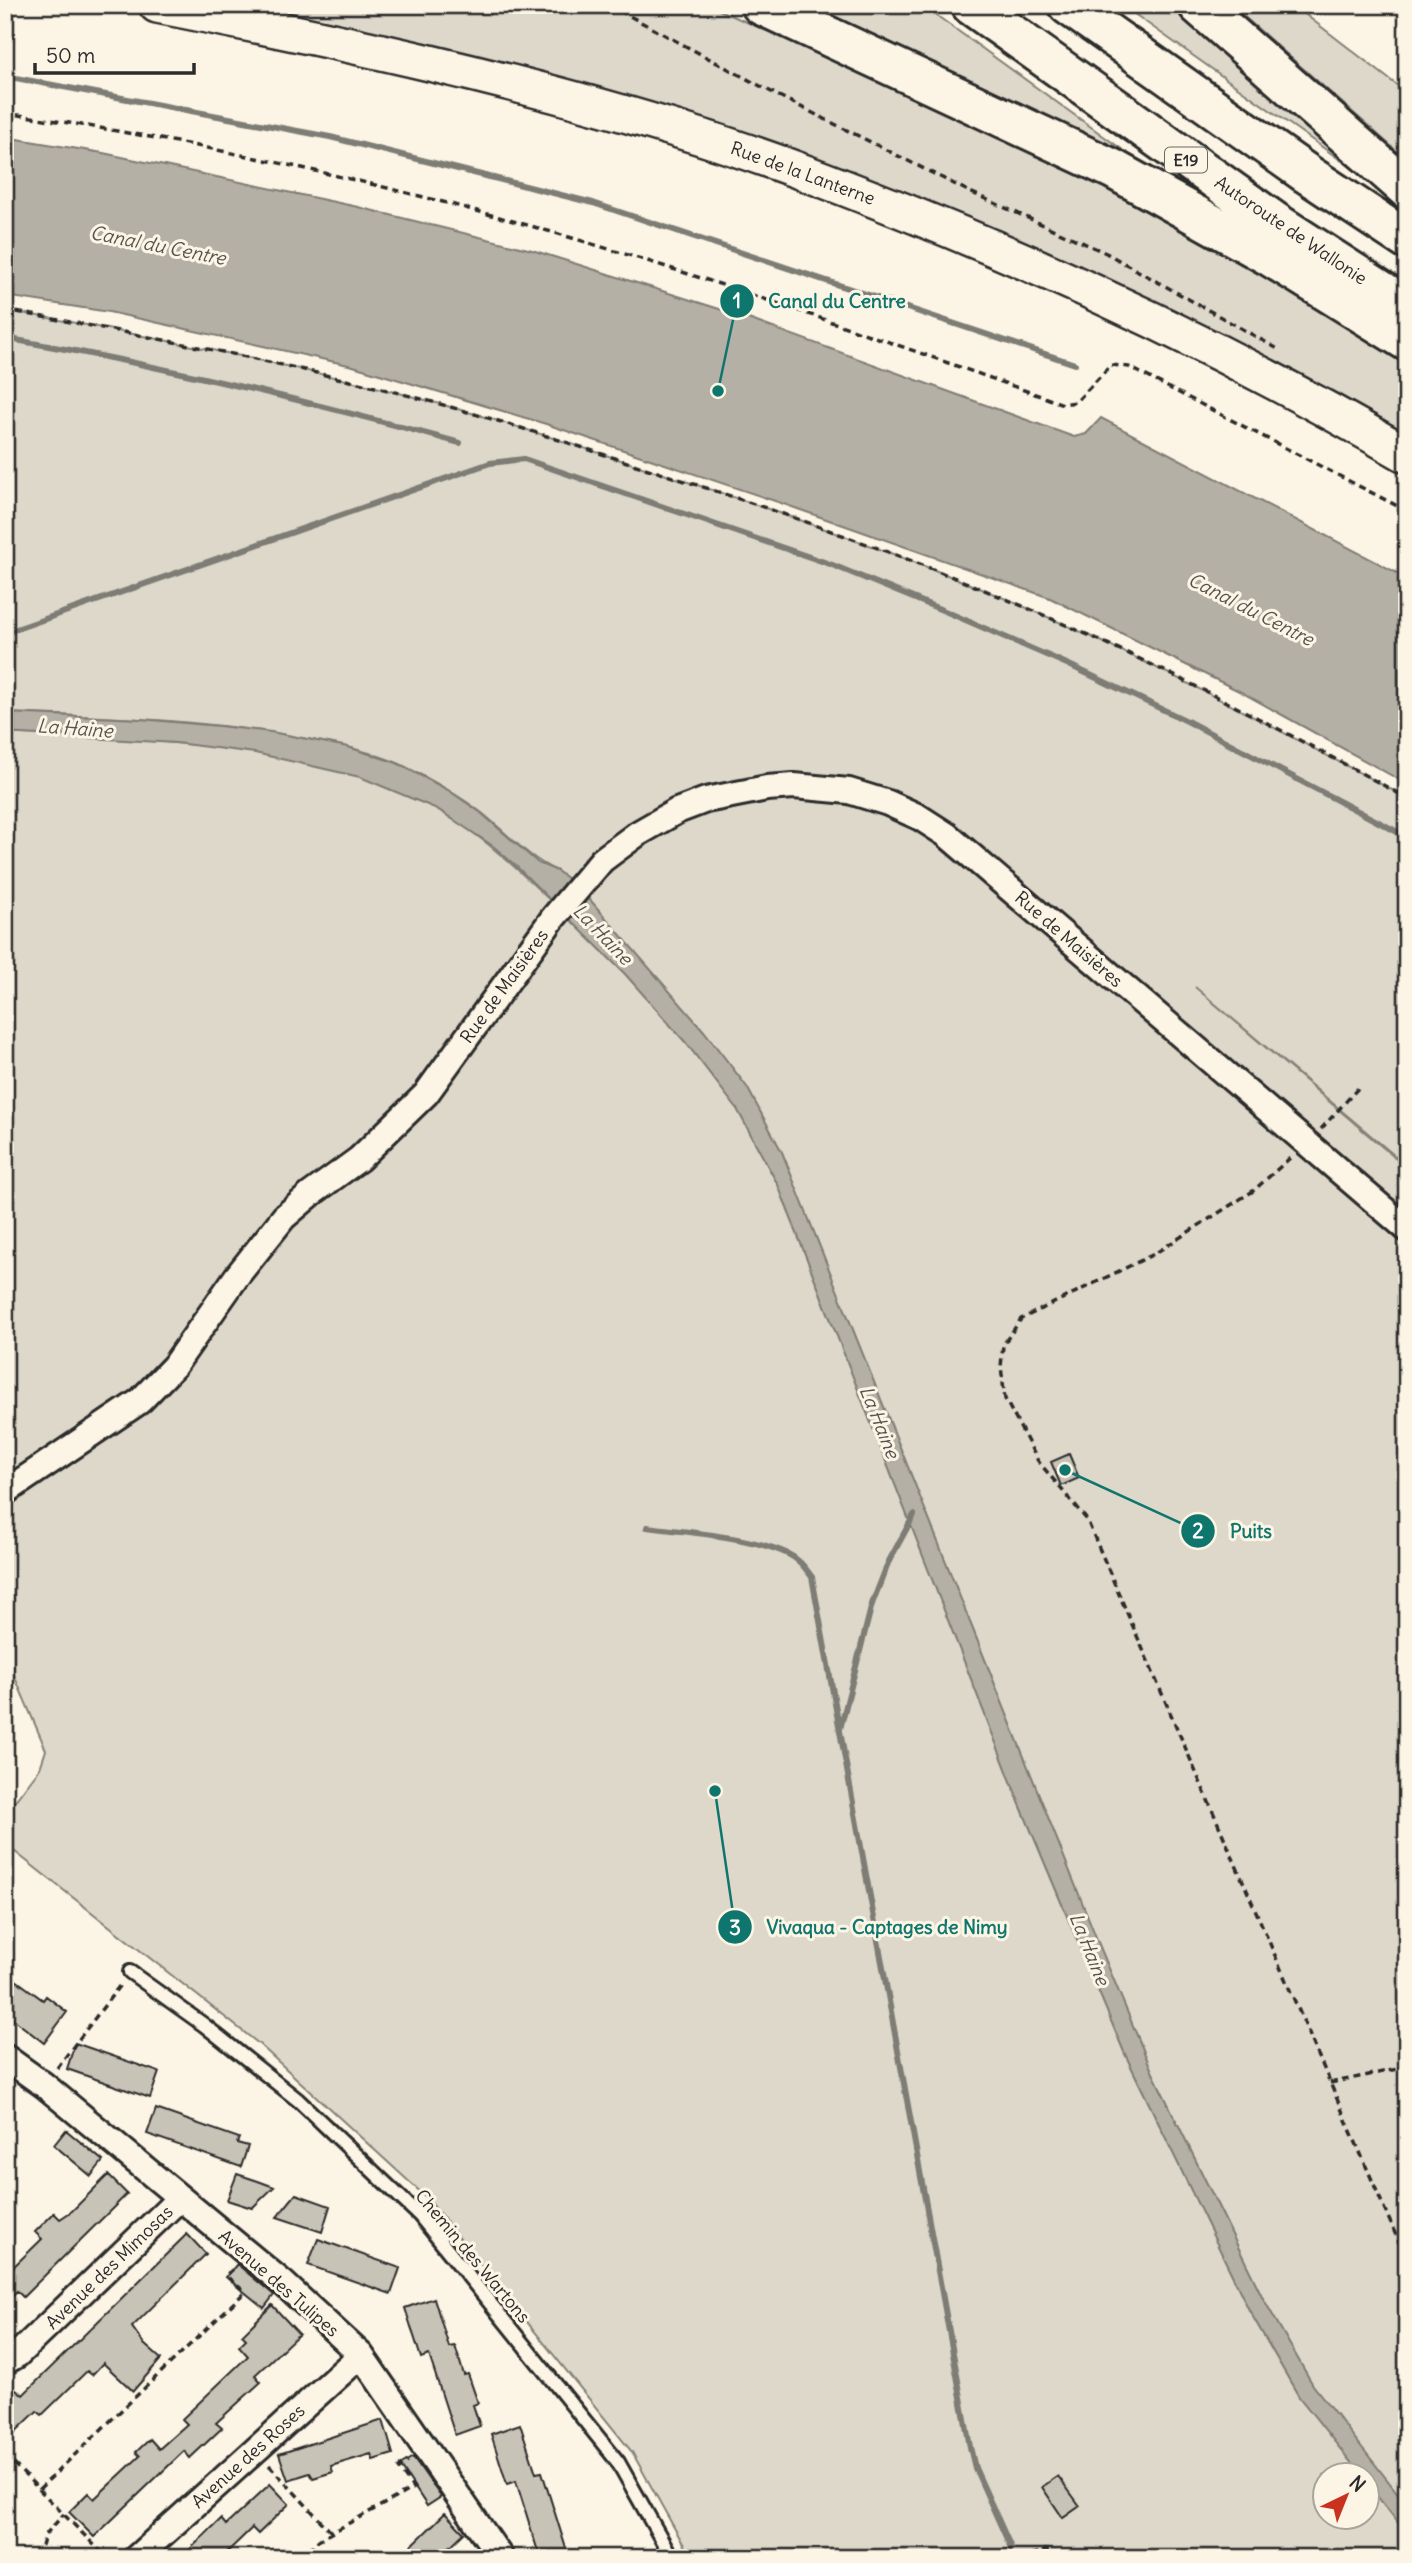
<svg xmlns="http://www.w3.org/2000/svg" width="1412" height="2563" viewBox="0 0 1412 2563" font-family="Delius,sans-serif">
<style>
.green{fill:#ded8ca;stroke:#84827a;stroke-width:2;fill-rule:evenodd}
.water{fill:#b4b0a5;stroke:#7d7b74;stroke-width:2}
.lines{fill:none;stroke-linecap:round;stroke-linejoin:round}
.stream{stroke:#7d7b74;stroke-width:6}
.building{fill:#c8c3b7;stroke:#2b2b2b;stroke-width:2}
.service-casing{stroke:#2b2b2b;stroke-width:18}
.minor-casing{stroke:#2b2b2b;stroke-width:30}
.secondary-casing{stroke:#2b2b2b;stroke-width:40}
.motorway-casing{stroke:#2b2b2b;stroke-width:44}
.path{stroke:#2b2b2b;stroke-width:3.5;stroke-dasharray:7 5;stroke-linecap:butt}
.service{stroke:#fcf5e5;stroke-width:12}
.minor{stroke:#fcf5e5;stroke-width:24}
.secondary{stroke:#fcf5e5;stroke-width:35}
.motorway{stroke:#fcf5e5;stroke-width:38}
.labels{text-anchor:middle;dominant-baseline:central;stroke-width:6;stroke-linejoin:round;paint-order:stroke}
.shield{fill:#fcf5e5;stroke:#6a6863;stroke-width:2}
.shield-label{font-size:16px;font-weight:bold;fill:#2b2b2b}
.street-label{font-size:18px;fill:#2b2b2b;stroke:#fcf5e5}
.water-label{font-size:19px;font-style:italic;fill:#545350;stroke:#fcf5e5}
.leader{fill:none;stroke:#0f766e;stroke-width:2.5}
.callout-dot{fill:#0f766e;stroke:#fcf5e5;stroke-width:2.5}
.mark-label{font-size:21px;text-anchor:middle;font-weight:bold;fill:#fff}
.callout-label{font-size:19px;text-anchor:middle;font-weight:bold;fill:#0f766e;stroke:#fcf5e5;stroke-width:6;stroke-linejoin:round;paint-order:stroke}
</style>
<rect width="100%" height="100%" fill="#fcf5e5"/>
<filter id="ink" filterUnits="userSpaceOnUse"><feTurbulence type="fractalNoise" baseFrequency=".0143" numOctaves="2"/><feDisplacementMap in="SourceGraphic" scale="14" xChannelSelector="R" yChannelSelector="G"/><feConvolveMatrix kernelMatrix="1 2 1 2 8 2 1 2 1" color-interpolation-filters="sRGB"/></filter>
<g filter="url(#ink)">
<path class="green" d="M 247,5 L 708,5 L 1075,168 L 1250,267 L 1407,366 L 1407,439 L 1362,412 L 508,66 Z
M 782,5 L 922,5 L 1145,166 Z
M 1122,5 L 1183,5 L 1373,183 L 1147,23 Z
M 1231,5 L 1293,5 L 1407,93 L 1407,160 Z
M 5,310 C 121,331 236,353 350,381 C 450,404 548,436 645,468 C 785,513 925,562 1059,622 C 1178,675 1292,737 1407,798 L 1407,1166 L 1195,987 L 1407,1168 L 1407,2558 L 691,2558 L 632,2452 L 427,2198 L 259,2044 L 5,1844 L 5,1814 L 40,1768 L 46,1750 L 5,1654 L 5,733 C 138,741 320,741 437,809 C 484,836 521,872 560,910 L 557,871 C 528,858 507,833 482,813 C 457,794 428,778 400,764 C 371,751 338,745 307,739 C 208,719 106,717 5,713 ZM 1324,2476 L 1366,2476 L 1366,2518 L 1324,2518 Z"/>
<path class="water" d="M 5,137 L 103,153 L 358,207 L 532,250 L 729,312 L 1074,437 L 1086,434 L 1101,418 L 1407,578 L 1407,784 L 1239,691 L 1050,598 L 778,502 L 546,424 L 353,366 L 109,312 L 5,296 Z
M 5,713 L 140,719 L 219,726 L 271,732 L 348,747 L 397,763 L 448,790 L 480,812 L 538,863 L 557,871 L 579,887 L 704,1031 L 747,1087 L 782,1152 L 1098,1942 L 1152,2071 L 1263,2298 L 1313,2385 L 1407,2505 L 1407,2534 L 1367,2483 L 1366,2476 L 1361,2475 L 1299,2397 L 1249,2310 L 1124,2052 L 1019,1802 L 778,1185 L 737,1109 L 686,1043 L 625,974 L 516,866 L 493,846 L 437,809 L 360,777 L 255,753 L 176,743 L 5,733 Z"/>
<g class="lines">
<path class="stream" d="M 5,76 L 330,137 L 593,203 L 1075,364
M 5,338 C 159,365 310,401 460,443
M 5,633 L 490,463 L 524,459 L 830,564 L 947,612 L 1067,664 L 1187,721 L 1407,837
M 647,1527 C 687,1532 753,1537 788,1554 C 799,1559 805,1568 812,1577 L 970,2447 L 975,2468 L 1011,2548
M 840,1729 L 872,1604 L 888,1563 L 914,1515"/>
</g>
<path class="building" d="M 1069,1454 L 1079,1478 L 1061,1486 L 1051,1462 Z
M 5,1972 L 43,2000 L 46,1996 L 67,2012 L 44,2043 L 5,2013 Z
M 75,2043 L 159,2072 L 150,2098 L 67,2069 Z
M 156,2109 L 239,2138 L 237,2143 L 248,2146 L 241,2167 L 147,2134 Z
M 66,2130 L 103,2161 L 91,2176 L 54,2145 Z
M 237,2174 L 258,2181 L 274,2187 L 252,2208 L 227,2200 Z
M 108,2175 L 127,2194 L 23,2297 L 17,2291 L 5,2302 L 5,2275 L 42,2239 L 35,2232 L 54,2213 L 60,2219 L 72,2211 Z
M 296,2194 L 330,2206 L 322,2232 L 277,2217 Z
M 187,2234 L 206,2254 L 132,2327 L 144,2344 L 161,2359 L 133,2391 L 103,2363 L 92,2375 L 87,2371 L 42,2415 L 37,2411 L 5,2442 L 5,2400 L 16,2389 L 23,2395 Z
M 318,2239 L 400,2268 L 391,2294 L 308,2265 Z
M 237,2264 L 274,2295 L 264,2308 L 226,2277 Z
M 434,2298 L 449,2347 L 455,2346 L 464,2375 L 468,2374 L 478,2403 L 473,2405 L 480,2426 L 455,2435 L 429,2355 L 421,2358 L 405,2308 Z
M 272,2305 L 299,2334 L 255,2375 L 261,2382 L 216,2423 L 222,2428 L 190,2458 L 184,2451 L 94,2537 L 69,2512 L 88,2493 L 94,2499 L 140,2456 L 136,2452 L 150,2439 L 159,2449 L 187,2424 L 182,2419 L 248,2356 L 239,2346 L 246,2339 L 242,2335 Z
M 383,2420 L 393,2454 L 373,2460 L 371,2454 L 331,2466 L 333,2472 L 313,2478 L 310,2473 L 288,2480 L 279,2454 Z
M 520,2424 L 536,2473 L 542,2472 L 569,2558 L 540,2558 L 516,2481 L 507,2484 L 491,2434 Z
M 413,2457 L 441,2497 L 427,2506 L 400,2465 Z
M 1058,2476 L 1080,2506 L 1063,2518 L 1042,2487 Z
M 270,2484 L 289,2504 L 258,2534 L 252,2528 L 221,2558 L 181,2558 L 221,2519 L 226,2525 Z
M 445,2513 L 464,2533 L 438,2558 L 399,2558 Z"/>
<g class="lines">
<defs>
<path id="service" d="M 130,1972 L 204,2025 L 298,2100 L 420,2216 L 618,2462 L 672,2558"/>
<path id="minor" d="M 5,1492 L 140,1401 L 174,1366 L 237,1276 L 284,1217 L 311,1194 L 359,1159 L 426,1094 L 553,918 L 602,860 L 637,834 L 677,811 L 706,800 L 767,788 L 794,786 L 849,791 L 888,803 L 919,817 L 947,835 L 1407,1229
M 5,2057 L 44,2085 L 283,2283 L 361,2355 L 501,2558
M 5,2362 L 17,2355 L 180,2198
M 136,2558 L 361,2355"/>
<path id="secondary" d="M 157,5 C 340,41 521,80 698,136 C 769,158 838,185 906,212 C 1079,281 1246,361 1407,455"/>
<path id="motorway" d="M 761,5 L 1113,169 L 1271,257 L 1407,341
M 971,5 L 1275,222 L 1407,307
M 1068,5 L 1307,174 L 1407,240
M 1198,5 L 1407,189"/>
</defs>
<use href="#service" class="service-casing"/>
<use href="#minor" class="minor-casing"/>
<use href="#secondary" class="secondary-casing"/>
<use href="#motorway" class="motorway-casing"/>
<path class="path" d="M 609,5 L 779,96 L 970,192 L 1106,253 L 1278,349
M 5,113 C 189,140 377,181 555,233 C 727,283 895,344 1063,404 L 1076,402 L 1111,365 L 1129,367 L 1407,511
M 5,310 C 121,331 236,353 350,381 C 450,404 548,436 645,468 C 785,513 925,562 1059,622 C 1178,674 1293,736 1407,798
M 1321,1129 L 1360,1086
M 1290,1158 L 1253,1191 L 1154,1254 L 1021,1319 L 1003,1345 L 1001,1367 L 1005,1399 L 1038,1461 L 1087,1520 L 1407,2261
M 57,2068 L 120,1985
M 1330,2083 L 1407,2067
M 5,2455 L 107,2558
M 269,2465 L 332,2533
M 39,2489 L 245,2292 L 226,2276 L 233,2269
M 39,2558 L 45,2535 L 64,2514
M 299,2558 L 320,2539 L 413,2488 L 399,2468 L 408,2462
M 1019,2558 L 1046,2550 L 1068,2558"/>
<use href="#service" class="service"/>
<use href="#minor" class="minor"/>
<use href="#secondary" class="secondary"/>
<use href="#motorway" class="motorway"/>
</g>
</g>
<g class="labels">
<rect class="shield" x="1165" y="147.5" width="42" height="25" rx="5"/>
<g class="shield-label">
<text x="1186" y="160">E19</text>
</g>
<g class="street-label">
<text transform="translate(803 173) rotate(20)">Rue de la Lanterne</text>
<text transform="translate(1291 230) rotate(34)">Autoroute de Wallonie</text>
<text transform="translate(1069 939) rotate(41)">Rue de Maisières</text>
<text transform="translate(504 986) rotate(-54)">Rue de Maisières</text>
<text transform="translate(473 2256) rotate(50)">Chemin des Wartons</text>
<text transform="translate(109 2267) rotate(-44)">Avenue des Mimosas</text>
<text transform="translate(279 2283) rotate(41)">Avenue des Tulipes</text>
<text transform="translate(248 2456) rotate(-42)">Avenue des Roses</text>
</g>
<g class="water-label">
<text transform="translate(158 245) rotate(11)">Canal du Centre</text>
<text transform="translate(1251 609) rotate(27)">Canal du Centre</text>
<text transform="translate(75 728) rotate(4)">La Haine</text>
<text transform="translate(603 934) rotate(46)">La Haine</text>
<text transform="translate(880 1422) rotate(68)">La Haine</text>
<text transform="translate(1090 1949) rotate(68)">La Haine</text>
</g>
</g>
<path class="leader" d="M718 391L737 301M1065 1470L1198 1531M715 1791L735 1927"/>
<g class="callout-dot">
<circle cx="718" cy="391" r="7"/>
<circle cx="1065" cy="1470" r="7"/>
<circle cx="715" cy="1791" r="7"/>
<circle cx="737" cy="301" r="18"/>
<circle cx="1198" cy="1531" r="18"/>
<circle cx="735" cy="1927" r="18"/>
</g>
<g class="mark-label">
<text x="737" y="308">1</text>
<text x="1198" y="1538">2</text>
<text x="735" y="1935">3</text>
</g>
<g class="callout-label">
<text x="837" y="308">Canal du Centre</text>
<text x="1251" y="1538">Puits</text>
<text x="887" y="1934">Vivaqua - Captages de Nimy</text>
</g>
<rect width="1412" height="2563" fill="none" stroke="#fcf5e5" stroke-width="28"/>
<rect x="14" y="14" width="1384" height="2535" fill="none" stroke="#2b2b2b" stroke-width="2.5" filter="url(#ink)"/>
<g transform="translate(1346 2496) rotate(43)"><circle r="33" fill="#fcf5e5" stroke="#a8a49b" stroke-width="2"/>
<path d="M0-5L12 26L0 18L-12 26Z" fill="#c8321e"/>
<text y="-10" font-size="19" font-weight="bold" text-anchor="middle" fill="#2b2b2b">N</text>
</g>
<path d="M35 63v10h159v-10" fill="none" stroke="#2b2b2b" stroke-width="3.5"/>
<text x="46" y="63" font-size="21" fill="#2b2b2b" stroke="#fcf5e5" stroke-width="5" paint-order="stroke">50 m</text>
</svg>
